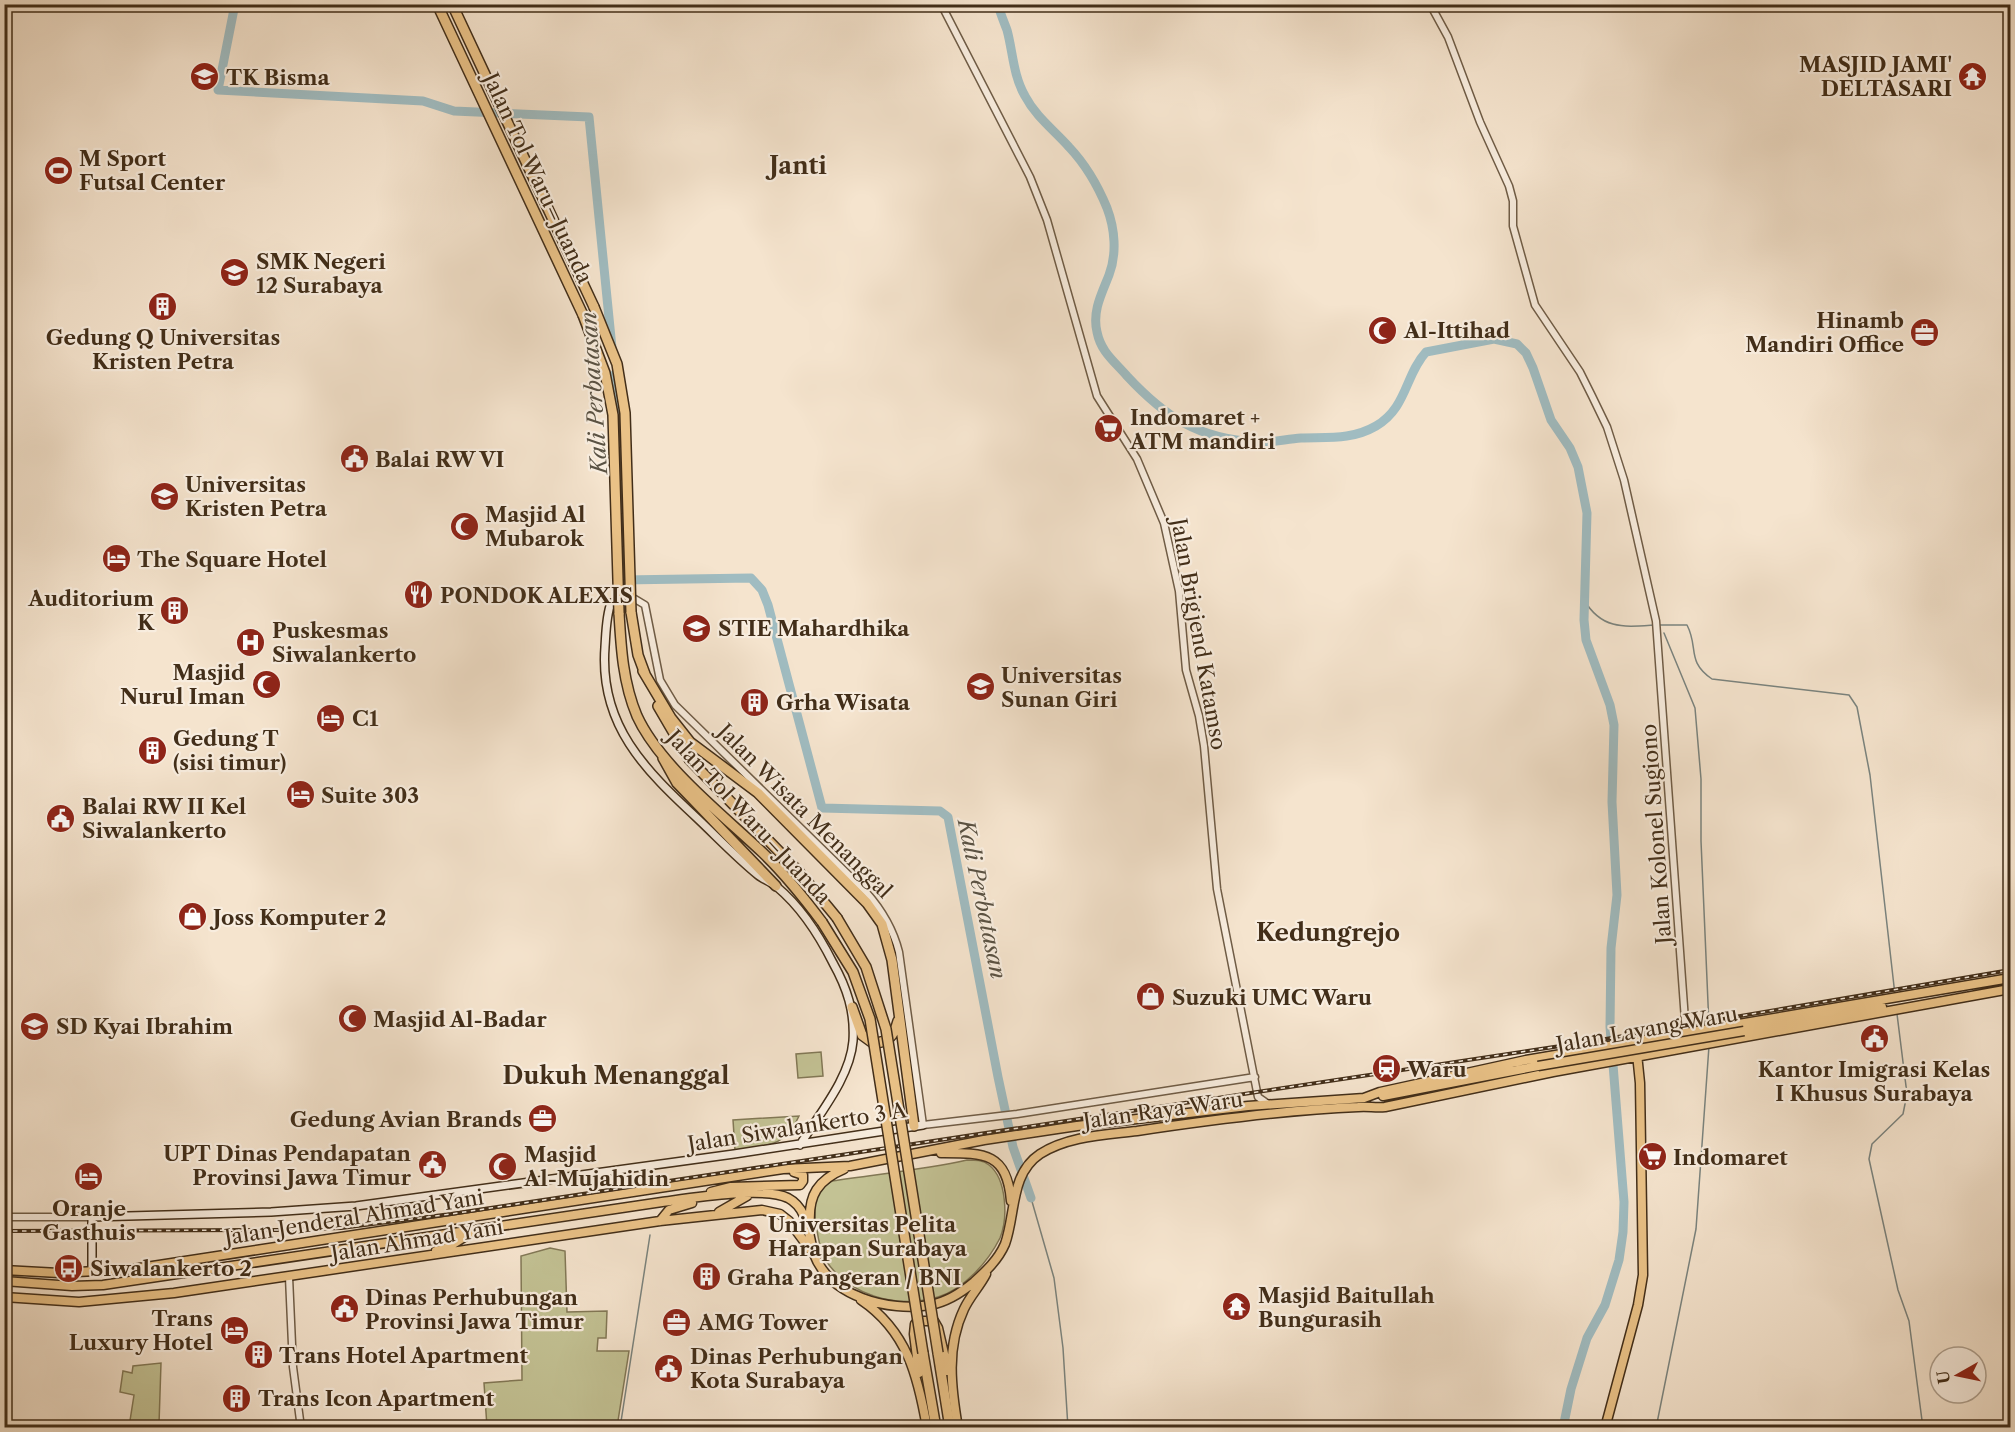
<svg xmlns="http://www.w3.org/2000/svg" width="2015" height="1432" viewBox="0 0 2015 1432" font-family="'Libre Caslon Text',serif">
<style>
.green{fill:#c3c294;stroke:#827856;stroke-width:1.5}
.lines{fill:none;stroke-linecap:round;stroke-linejoin:round}
.stream{stroke:#7a837e;stroke-width:1.5}
.river{stroke:#a0bcc1;stroke-width:9}
.tertiary-casing{stroke:#6f5c46;stroke-width:9}
.secondary-casing{stroke:#422e19;stroke-width:10}
.trunk-casing{stroke:#422e19;stroke-width:11}
.motorway-casing{stroke:#422e19;stroke-width:12}
.tertiary{stroke:#f8eddf;stroke-width:6}
.secondary{stroke:#f8eddf;stroke-width:7}
.trunk{stroke:#eac287;stroke-width:8}
.motorway{stroke:#eac287;stroke-width:9}
.rail-casing{stroke:#422e19;stroke-width:4}
.rail{stroke:#f8eddf;stroke-width:1.5;stroke-dasharray:4.5;stroke-linecap:butt}
.trunk-bridge-casing{stroke:#422e19;stroke-width:11;stroke-linecap:butt}
.motorway-bridge-casing{stroke:#422e19;stroke-width:12;stroke-linecap:butt}
.trunk-bridge{stroke:#eac287;stroke-width:8}
.motorway-bridge{stroke:#eac287;stroke-width:9}
.labels{text-anchor:middle;dominant-baseline:central;stroke-width:4.5;stroke-linejoin:round;paint-order:stroke}
.poi-label{font-size:21px;font-weight:bold;fill:#422e19;stroke:#f8eddf;text-anchor:start}
.street-label{font-size:21px;fill:#422e19;stroke:#f8eddf}
.water-label{font-size:22px;font-style:italic;fill:#5a5243;stroke:#f8eddf}
.quarter-label{font-size:24px;font-weight:bold;fill:#422e19;stroke:#f8eddf}
</style>
<rect width="100%" height="100%" fill="#f5e4ce"/>
<filter id="stains"><feTurbulence type="fractalNoise" baseFrequency=".00333" numOctaves="4"/><feColorMatrix values="0 0 0 0 .2 0 0 0 0 .09 0 0 0 0 .02 0 0 0 .5 -.17"/></filter>
<radialGradient id="worn" r=".72"><stop offset=".6" stop-color="#630" stop-opacity="0"/><stop offset="1" stop-color="#630" stop-opacity=".3"/></radialGradient>
<path class="green" d="M 821,1052 L 823,1076 L 798,1078 L 796,1054 Z
M 799,1116 C 785,1148 767,1145 735,1150 L 733,1120 Z
M 967,1160 C 975,1160 983,1160 989,1165 C 1007,1179 1008,1219 1000,1238 C 988,1262 964,1289 938,1297 C 898,1309 848,1296 825,1259 C 819,1248 818,1236 816,1224 C 813,1206 815,1190 832,1181 C 877,1174 923,1170 967,1160 Z
M 550,1248 L 565,1251 L 567,1312 L 607,1311 L 606,1338 L 598,1338 L 597,1351 L 629,1351 L 617,1427 L 487,1427 L 484,1383 L 522,1380 L 521,1256 Z
M 161,1363 L 159,1424 L 153,1424 L 152,1427 L 129,1427 L 134,1395 L 120,1392 L 123,1371 L 132,1373 L 133,1366 Z"/>
<g class="lines">
<path class="stream" d="M 1584,600 C 1602,630 1624,627 1655,625
M 1660,625 L 1687,625 C 1699,648 1686,661 1712,679 L 1849,695 L 1857,707 L 1870,775 L 1895,995
M 1664,633 L 1695,708 L 1701,779 L 1701,841 L 1709,1026
M 1897,1014 L 1907,1094 L 1903,1114 L 1872,1144 L 1869,1159 L 1898,1290 L 1909,1321 L 1923,1428
M 1031,1198 L 1054,1278 L 1063,1348 L 1068,1428
M 520,1227 L 642,1209
M 620,1428 L 650,1235
M 1656,1428 L 1696,1229 L 1709,1046"/>
<path class="river" d="M 235,4 L 218,90 L 423,101 L 454,111 L 589,117 L 612,348
M 998,4 C 1000,13 1004,22 1007,30 C 1013,52 1013,75 1025,96 C 1036,117 1054,130 1069,147 C 1086,165 1098,186 1107,208 C 1115,229 1117,254 1109,275 C 1102,293 1092,311 1097,332 C 1101,352 1114,361 1127,376 C 1165,417 1199,439 1256,442 C 1271,443 1286,439 1301,438 C 1328,437 1352,440 1376,426 C 1407,408 1405,375 1426,352 L 1494,339 L 1517,344 L 1526,353 L 1533,368 L 1551,420 L 1570,448 L 1578,467 L 1587,513 L 1584,620 L 1586,640 L 1610,705 L 1614,725 L 1612,802 L 1617,895 L 1611,948 L 1610,1027 L 1624,1202 L 1623,1232 L 1619,1260 L 1605,1305 L 1587,1338 L 1571,1389 L 1563,1428
M 615,374 L 623,477 L 623,580 L 751,578 L 762,590 L 768,605 L 822,808 L 940,811 L 948,817 L 998,1077 L 1013,1147 L 1031,1198"/>
<defs>
<path id="tertiary" d="M 941,4 L 1030,177 L 1047,220 L 1097,396 L 1137,459 L 1164,523 L 1179,591 L 1186,670 L 1199,716 L 1204,746 L 1217,889 L 1258,1097 L 1268,1104
M 1430,4 L 1448,37 L 1480,122 L 1509,186 L 1513,201 L 1513,226 L 1535,305 L 1580,372 L 1592,396 L 1607,427 L 1624,480 L 1656,621 L 1686,1034
M 616,602 L 635,599 L 645,605 L 660,680 L 675,705 L 866,892 C 882,910 893,928 899,952 L 923,1125 L 1017,1114 L 1255,1077
M 4,1217 L 92,1217
M 289,1277 L 293,1367 L 301,1428"/>
<path id="secondary" d="M 611,603 C 606,616 606,633 605,647 C 599,725 645,770 698,819 C 718,838 737,858 758,875 C 763,879 771,882 777,887 C 801,907 819,935 833,963 C 847,988 855,1012 853,1041 C 850,1078 819,1114 800,1145
M 92,1272 L 92,1217 L 271,1212 L 356,1206 L 734,1154 L 923,1125"/>
<path id="trunk" d="M 1744,1031 L 1882,1007
M 1383,1096 L 1538,1066
M 941,1153 C 984,1153 1007,1152 1011,1201
M 711,1192 L 731,1187 L 800,1185 L 803,1181 L 803,1175 L 794,1172
M 719,1212 L 747,1196
M 660,1221 L 669,1210 L 692,1203
M 810,1224 C 808,1195 818,1180 844,1169
M 436,1251 L 445,1249 L 472,1232
M 4,1270 L 59,1273 L 133,1269 L 783,1169 L 850,1166 L 984,1140 L 1077,1126 L 1248,1106 L 1364,1098 L 1380,1092 L 1526,1060 L 2010,978
M 4,1281 L 72,1286 L 103,1285 L 662,1202 C 691,1198 763,1186 788,1198 C 809,1209 808,1235 814,1254 C 830,1297 889,1312 930,1305 C 947,1302 961,1293 974,1282 C 986,1271 998,1260 1005,1244 C 1016,1213 1010,1174 1040,1154 C 1068,1136 1105,1135 1137,1131 C 1210,1120 1284,1110 1358,1107 C 1367,1106 1376,1108 1385,1107 L 1553,1072 L 2010,989
M 4,1297 L 79,1302 L 174,1293 L 660,1221 L 762,1210 L 780,1214 L 789,1221 L 812,1252
M 861,1300 C 907,1331 918,1376 927,1428
M 919,1373 L 914,1334 L 915,1324 L 919,1321 L 934,1321 L 938,1328 L 948,1371
M 958,1428 C 951,1387 946,1347 964,1309 C 970,1296 980,1286 986,1274
M 1605,1428 L 1638,1305 L 1643,1275 L 1640,1083 L 1637,1054"/>
<path id="motorway" d="M 437,4 L 583,315
M 452,4 L 594,307
M 631,612 L 638,655 L 645,674
M 619,613 C 621,648 623,683 637,716 C 660,766 723,815 763,853 C 785,874 804,898 822,922
M 643,671 L 671,718 L 690,742 L 758,793 L 867,903 L 882,924 L 892,960 L 914,1126
M 658,706 L 689,759 L 800,873 L 837,918
M 663,758 L 677,783 L 776,886
M 852,1007 L 862,1035 L 873,1043 C 888,1043 894,1036 898,1021
M 923,1353 L 936,1428
M 938,1353 L 950,1428"/>
</defs>
<use href="#tertiary" class="tertiary-casing"/>
<use href="#secondary" class="secondary-casing"/>
<use href="#trunk" class="trunk-casing"/>
<use href="#motorway" class="motorway-casing"/>
<use href="#tertiary" class="tertiary"/>
<use href="#secondary" class="secondary"/>
<use href="#trunk" class="trunk"/>
<use href="#motorway" class="motorway"/>
<defs>
<path id="rail" d="M 4,1231 L 281,1230 L 341,1228 L 451,1214 L 1600,1040 L 2010,970"/>
</defs>
<use href="#rail" class="rail-casing"/>
<use href="#rail" class="rail"/>
<defs>
<path id="trunk-bridge" d="M 1538,1066 L 1744,1031"/>
<path id="motorway-bridge" d="M 594,307 L 617,364 L 625,413 L 631,612
M 583,315 L 605,373 L 613,415 L 619,613
M 837,918 L 866,967 L 886,1029 L 938,1353
M 822,922 L 853,972 L 870,1019 L 923,1353"/>
</defs>
<use href="#trunk-bridge" class="trunk-bridge-casing"/>
<use href="#motorway-bridge" class="motorway-bridge-casing"/>
<use href="#trunk-bridge" class="trunk-bridge"/>
<use href="#motorway-bridge" class="motorway-bridge"/>
</g>
<defs>
<symbol id="temple-disc" viewBox="-11 -11 22 22"><circle r="9.5" fill="#8f2418" stroke="#f8eddf"/><path d="M0-6L5-2H3V0L6.5 2.5H4V6H1.5V3h-3V6H-4V2.5H-6.5L-3 0V-2H-5Z" fill="#fff"/></symbol>
<symbol id="school-disc" viewBox="-11 -11 22 22"><circle r="9.5" fill="#8f2418" stroke="#f8eddf"/><path d="M0-5L7-2L0 1L-7-2ZM-4 1L0 2.5L4 1V4Q0 6-4 4Z" fill="#fff"/></symbol>
<symbol id="stadium-disc" viewBox="-11 -11 22 22"><circle r="9.5" fill="#8f2418" stroke="#f8eddf"/><path d="M0-5a6.5 5 0 1 0 0 10a6.5 5 0 1 0 0-10ZM-3.5-1.8h7v3.6h-7Z" fill="#fff"/></symbol>
<symbol id="building-disc" viewBox="-11 -11 22 22"><circle r="9.5" fill="#8f2418" stroke="#f8eddf"/><path d="M-4-6H4V6H1V3H-1V6H-4ZM-2.5-4.3h1.7v1.8h-1.7ZM.8-4.3h1.7v1.8H.8ZM-2.5-1h1.7V.8h-1.7ZM.8-1h1.7V.8H.8Z" fill="#fff"/></symbol>
<symbol id="mosque-disc" viewBox="-11 -11 22 22"><circle r="9.5" fill="#8f2418" stroke="#f8eddf"/><path d="M3.5-4.9A6 6 0 1 0 3.5 4.9A5 5 0 1 1 3.5-4.9Z" fill="#fff"/></symbol>
<symbol id="office-disc" viewBox="-11 -11 22 22"><circle r="9.5" fill="#8f2418" stroke="#f8eddf"/><path d="M-6-3h4V-5.5h4V-3h4V5H-6ZM-1-4.5V-3h2v-1.5ZM-6 0V1H6V0Z" fill="#fff"/></symbol>
<symbol id="supermarket-disc" viewBox="-11 -11 22 22"><circle r="9.5" fill="#8f2418" stroke="#f8eddf"/><path d="M-6-5.5h2.5l.6 2H6L4.5 2H-2.5L-4.4-4H-6ZM-1.5 3.2a1.3 1.3 0 1 0 .1 0ZM3 3.2a1.3 1.3 0 1 0 .1 0Z" fill="#fff"/></symbol>
<symbol id="civic-disc" viewBox="-11 -11 22 22"><circle r="9.5" fill="#8f2418" stroke="#f8eddf"/><path d="M-.6-6.5H3V-4.5H.6V-3L4-1V1h2V6H-6V1h2V-1L-.6-3ZM-1.2 2.5V6h2.4V2.5Z" fill="#fff"/></symbol>
<symbol id="university-disc" viewBox="-11 -11 22 22"><circle r="9.5" fill="#8f2418" stroke="#f8eddf"/><path d="M0-5L7-2L0 1L-7-2ZM-4 1L0 2.5L4 1V4Q0 6-4 4Z" fill="#fff"/></symbol>
<symbol id="hotel-disc" viewBox="-11 -11 22 22"><circle r="9.5" fill="#8f2418" stroke="#f8eddf"/><path d="M-6-4.5h1.5V1H6V5H4.5V3h-9V5H-6ZM-4 0a1.8 1.8 0 1 1 3.6 0ZM.5 0V-2.5h3Q6-2.5 6 0Z" fill="#fff"/></symbol>
<symbol id="restaurant-disc" viewBox="-11 -11 22 22"><circle r="9.5" fill="#8f2418" stroke="#f8eddf"/><path d="M-5-6h1v4h1v-4h1v4h1v-4h1v5L-1.5 .5V6h-2V.5L-5-1ZM5-6V6H3V1.5H1.5Q1.5-4 5-6Z" fill="#fff"/></symbol>
<symbol id="hospital-disc" viewBox="-11 -11 22 22"><circle r="9.5" fill="#8f2418" stroke="#f8eddf"/><path d="M-5-5h3v3.5h4V-5h3V5h-3V1.5h-4V5h-3Z" fill="#fff"/></symbol>
<symbol id="shop-disc" viewBox="-11 -11 22 22"><circle r="9.5" fill="#8f2418" stroke="#f8eddf"/><path d="M-5-2.5h2.3a2.7 3.5 0 0 1 5.4 0H5L5.5 6h-11ZM-1.5-2.5h3a1.5 2.3 0 0 0-3 0Z" fill="#fff"/></symbol>
<symbol id="station-disc" viewBox="-11 -11 22 22"><circle r="9.5" fill="#8f2418" stroke="#f8eddf"/><path d="M-3-6H3Q5-6 5-4V2Q5 4 3 4L4.5 6H3L1.5 4h-3L-3 6H-4.5L-3 4Q-5 4-5 2V-4Q-5-6-3-6ZM-3.5-4v3h7v-3ZM-3.5 1v1.5H-2V1ZM2 1v1.5H3.5V1Z" fill="#fff"/></symbol>
<symbol id="bus-disc" viewBox="-11 -11 22 22"><circle r="9.5" fill="#8f2418" stroke="#f8eddf"/><path d="M-5-6H5V4H4V6H2V4H-2V6H-4V4H-5ZM-3.5-4V0h7V-4ZM-3.5 1.2v1.5H-2V1.2ZM2 1.2v1.5H3.5V1.2Z" fill="#fff"/></symbol>
</defs>
<g fill-rule="evenodd">
<use href="#temple-disc" x="1956" y="60" width="33" height="33"/>
<use href="#school-disc" x="188" y="60" width="33" height="33"/>
<use href="#stadium-disc" x="42" y="154" width="33" height="33"/>
<use href="#school-disc" x="218" y="256" width="33" height="33"/>
<use href="#building-disc" x="146" y="290" width="33" height="33"/>
<use href="#mosque-disc" x="1366" y="314" width="33" height="33"/>
<use href="#office-disc" x="1908" y="316" width="33" height="33"/>
<use href="#supermarket-disc" x="1092" y="412" width="33" height="33"/>
<use href="#civic-disc" x="338" y="442" width="33" height="33"/>
<use href="#university-disc" x="148" y="480" width="33" height="33"/>
<use href="#mosque-disc" x="448" y="510" width="33" height="33"/>
<use href="#hotel-disc" x="100" y="542" width="33" height="33"/>
<use href="#restaurant-disc" x="402" y="578" width="33" height="33"/>
<use href="#building-disc" x="158" y="594" width="33" height="33"/>
<use href="#university-disc" x="680" y="612" width="33" height="33"/>
<use href="#hospital-disc" x="234" y="626" width="33" height="33"/>
<use href="#mosque-disc" x="250" y="668" width="33" height="33"/>
<use href="#university-disc" x="964" y="670" width="33" height="33"/>
<use href="#building-disc" x="738" y="686" width="33" height="33"/>
<use href="#hotel-disc" x="314" y="702" width="33" height="33"/>
<use href="#building-disc" x="136" y="734" width="33" height="33"/>
<use href="#hotel-disc" x="284" y="778" width="33" height="33"/>
<use href="#civic-disc" x="44" y="802" width="33" height="33"/>
<use href="#shop-disc" x="176" y="900" width="33" height="33"/>
<use href="#shop-disc" x="1134" y="980" width="33" height="33"/>
<use href="#mosque-disc" x="336" y="1002" width="33" height="33"/>
<use href="#school-disc" x="18" y="1010" width="33" height="33"/>
<use href="#civic-disc" x="1858" y="1022" width="33" height="33"/>
<use href="#station-disc" x="1370" y="1052" width="33" height="33"/>
<use href="#office-disc" x="526" y="1102" width="33" height="33"/>
<use href="#supermarket-disc" x="1636" y="1140" width="33" height="33"/>
<use href="#civic-disc" x="416" y="1148" width="33" height="33"/>
<use href="#mosque-disc" x="486" y="1150" width="33" height="33"/>
<use href="#hotel-disc" x="72" y="1160" width="33" height="33"/>
<use href="#university-disc" x="730" y="1220" width="33" height="33"/>
<use href="#bus-disc" x="52" y="1252" width="33" height="33"/>
<use href="#building-disc" x="690" y="1260" width="33" height="33"/>
<use href="#temple-disc" x="1220" y="1290" width="33" height="33"/>
<use href="#civic-disc" x="328" y="1292" width="33" height="33"/>
<use href="#office-disc" x="660" y="1306" width="33" height="33"/>
<use href="#hotel-disc" x="218" y="1314" width="33" height="33"/>
<use href="#building-disc" x="242" y="1338" width="33" height="33"/>
<use href="#civic-disc" x="652" y="1352" width="33" height="33"/>
<use href="#building-disc" x="220" y="1382" width="33" height="33"/>
</g>
<g class="labels">
<g class="poi-label">
<text x="1952" y="64" text-anchor="end">MASJID JAMI'<tspan x="1952" dy="24">DELTASARI</tspan></text>
<text x="226" y="77">TK Bisma</text>
<text x="79" y="158">M Sport<tspan x="79" dy="24">Futsal Center</tspan></text>
<text x="256" y="261">SMK Negeri<tspan x="256" dy="24">12 Surabaya</tspan></text>
<text x="1904" y="320" text-anchor="end">Hinamb<tspan x="1904" dy="24">Mandiri Office</tspan></text>
<text x="1404" y="330">Al-Ittihad</text>
<text x="163" y="337" text-anchor="middle">Gedung Q Universitas<tspan x="163" dy="24">Kristen Petra</tspan></text>
<text x="1130" y="417">Indomaret +<tspan x="1130" dy="24">ATM mandiri</tspan></text>
<text x="375" y="459">Balai RW VI</text>
<text x="185" y="484">Universitas<tspan x="185" dy="24">Kristen Petra</tspan></text>
<text x="485" y="514">Masjid Al<tspan x="485" dy="24">Mubarok</tspan></text>
<text x="137" y="559">The Square Hotel</text>
<text x="440" y="595">PONDOK ALEXIS</text>
<text x="154" y="598" text-anchor="end">Auditorium<tspan x="154" dy="24">K</tspan></text>
<text x="718" y="628">STIE Mahardhika</text>
<text x="272" y="630">Puskesmas<tspan x="272" dy="24">Siwalankerto</tspan></text>
<text x="245" y="672" text-anchor="end">Masjid<tspan x="245" dy="24">Nurul Iman</tspan></text>
<text x="1001" y="675">Universitas<tspan x="1001" dy="24">Sunan Giri</tspan></text>
<text x="776" y="702">Grha Wisata</text>
<text x="352" y="718">C1</text>
<text x="173" y="738">Gedung T<tspan x="173" dy="24">(sisi timur)</tspan></text>
<text x="321" y="795">Suite 303</text>
<text x="82" y="806">Balai RW II Kel<tspan x="82" dy="24">Siwalankerto</tspan></text>
<text x="213" y="917">Joss Komputer 2</text>
<text x="1172" y="997">Suzuki UMC Waru</text>
<text x="373" y="1019">Masjid Al-Badar</text>
<text x="56" y="1026">SD Kyai Ibrahim</text>
<text x="1407" y="1069">Waru</text>
<text x="1874" y="1069" text-anchor="middle">Kantor Imigrasi Kelas<tspan x="1874" dy="24">I Khusus Surabaya</tspan></text>
<text x="522" y="1119" text-anchor="end">Gedung Avian Brands</text>
<text x="411" y="1153" text-anchor="end">UPT Dinas Pendapatan<tspan x="411" dy="24">Provinsi Jawa Timur</tspan></text>
<text x="524" y="1154">Masjid<tspan x="524" dy="24">Al-Mujahidin</tspan></text>
<text x="1673" y="1157">Indomaret</text>
<text x="89" y="1208" text-anchor="middle">Oranje<tspan x="89" dy="24">Gasthuis</tspan></text>
<text x="768" y="1224">Universitas Pelita<tspan x="768" dy="24">Harapan Surabaya</tspan></text>
<text x="90" y="1268">Siwalankerto 2</text>
<text x="727" y="1277">Graha Pangeran / BNI</text>
<text x="1258" y="1295">Masjid Baitullah<tspan x="1258" dy="24">Bungurasih</tspan></text>
<text x="365" y="1297">Dinas Perhubungan<tspan x="365" dy="24">Provinsi Jawa Timur</tspan></text>
<text x="213" y="1318" text-anchor="end">Trans<tspan x="213" dy="24">Luxury Hotel</tspan></text>
<text x="698" y="1322">AMG Tower</text>
<text x="279" y="1355">Trans Hotel Apartment</text>
<text x="690" y="1356">Dinas Perhubungan<tspan x="690" dy="24">Kota Surabaya</tspan></text>
<text x="258" y="1398">Trans Icon Apartment</text>
</g>
<g class="street-label">
<text transform="translate(538 178) rotate(65)">Jalan Tol Waru–Juanda</text>
<text transform="translate(1199 634) rotate(80)">Jalan Brigjend Katamso</text>
<text transform="translate(805 811) rotate(45)">Jalan Wisata Menanggal</text>
<text transform="translate(749 817) rotate(47)">Jalan Tol Waru–Juanda</text>
<text transform="translate(1656 834) rotate(-94)">Jalan Kolonel Sugiono</text>
<text transform="translate(1647 1029) rotate(-10)">Jalan Layang Waru</text>
<text transform="translate(1163 1110) rotate(-8)">Jalan Raya Waru</text>
<text transform="translate(797 1127) rotate(-9)">Jalan Siwalankerto 3 A</text>
<text transform="translate(354 1217) rotate(-9)">Jalan Jenderal Ahmad Yani</text>
<text transform="translate(417 1240) rotate(-9)">Jalan Ahmad Yani</text>
</g>
<g class="water-label">
<text transform="translate(594 393) rotate(-94)">Kali Perbatasan</text>
<text transform="translate(982 899) rotate(78)">Kali Perbatasan</text>
</g>
<g class="quarter-label">
<text x="798" y="165">Janti</text>
<text x="1328" y="932">Kedungrejo</text>
<text x="616" y="1075">Dukuh Menanggal</text>
</g>
</g>
<rect width="2015" height="1432" fill="none" stroke="#f5e4ce" stroke-width="24"/>
<rect x="6" y="6" width="2003" height="1420" fill="none" stroke="#422e19" stroke-width="3"/>
<rect x="12" y="12" width="1991" height="1408" fill="none" stroke="#422e19" stroke-width="1.5"/>
<g transform="translate(1958 1375) rotate(261)"><circle r="28" fill="#f8eddf" stroke="#afa190" stroke-width="1.5"/>
<path d="M0-4.5L10 22L0 15L-10 22Z" fill="#8f2418"/>
<text y="-9" font-size="16" font-weight="bold" text-anchor="middle" fill="#422e19">U</text>
</g>
<rect width="100%" height="100%" filter="url(#stains)"/>
<rect width="100%" height="100%" fill="url(#worn)"/>
</svg>
